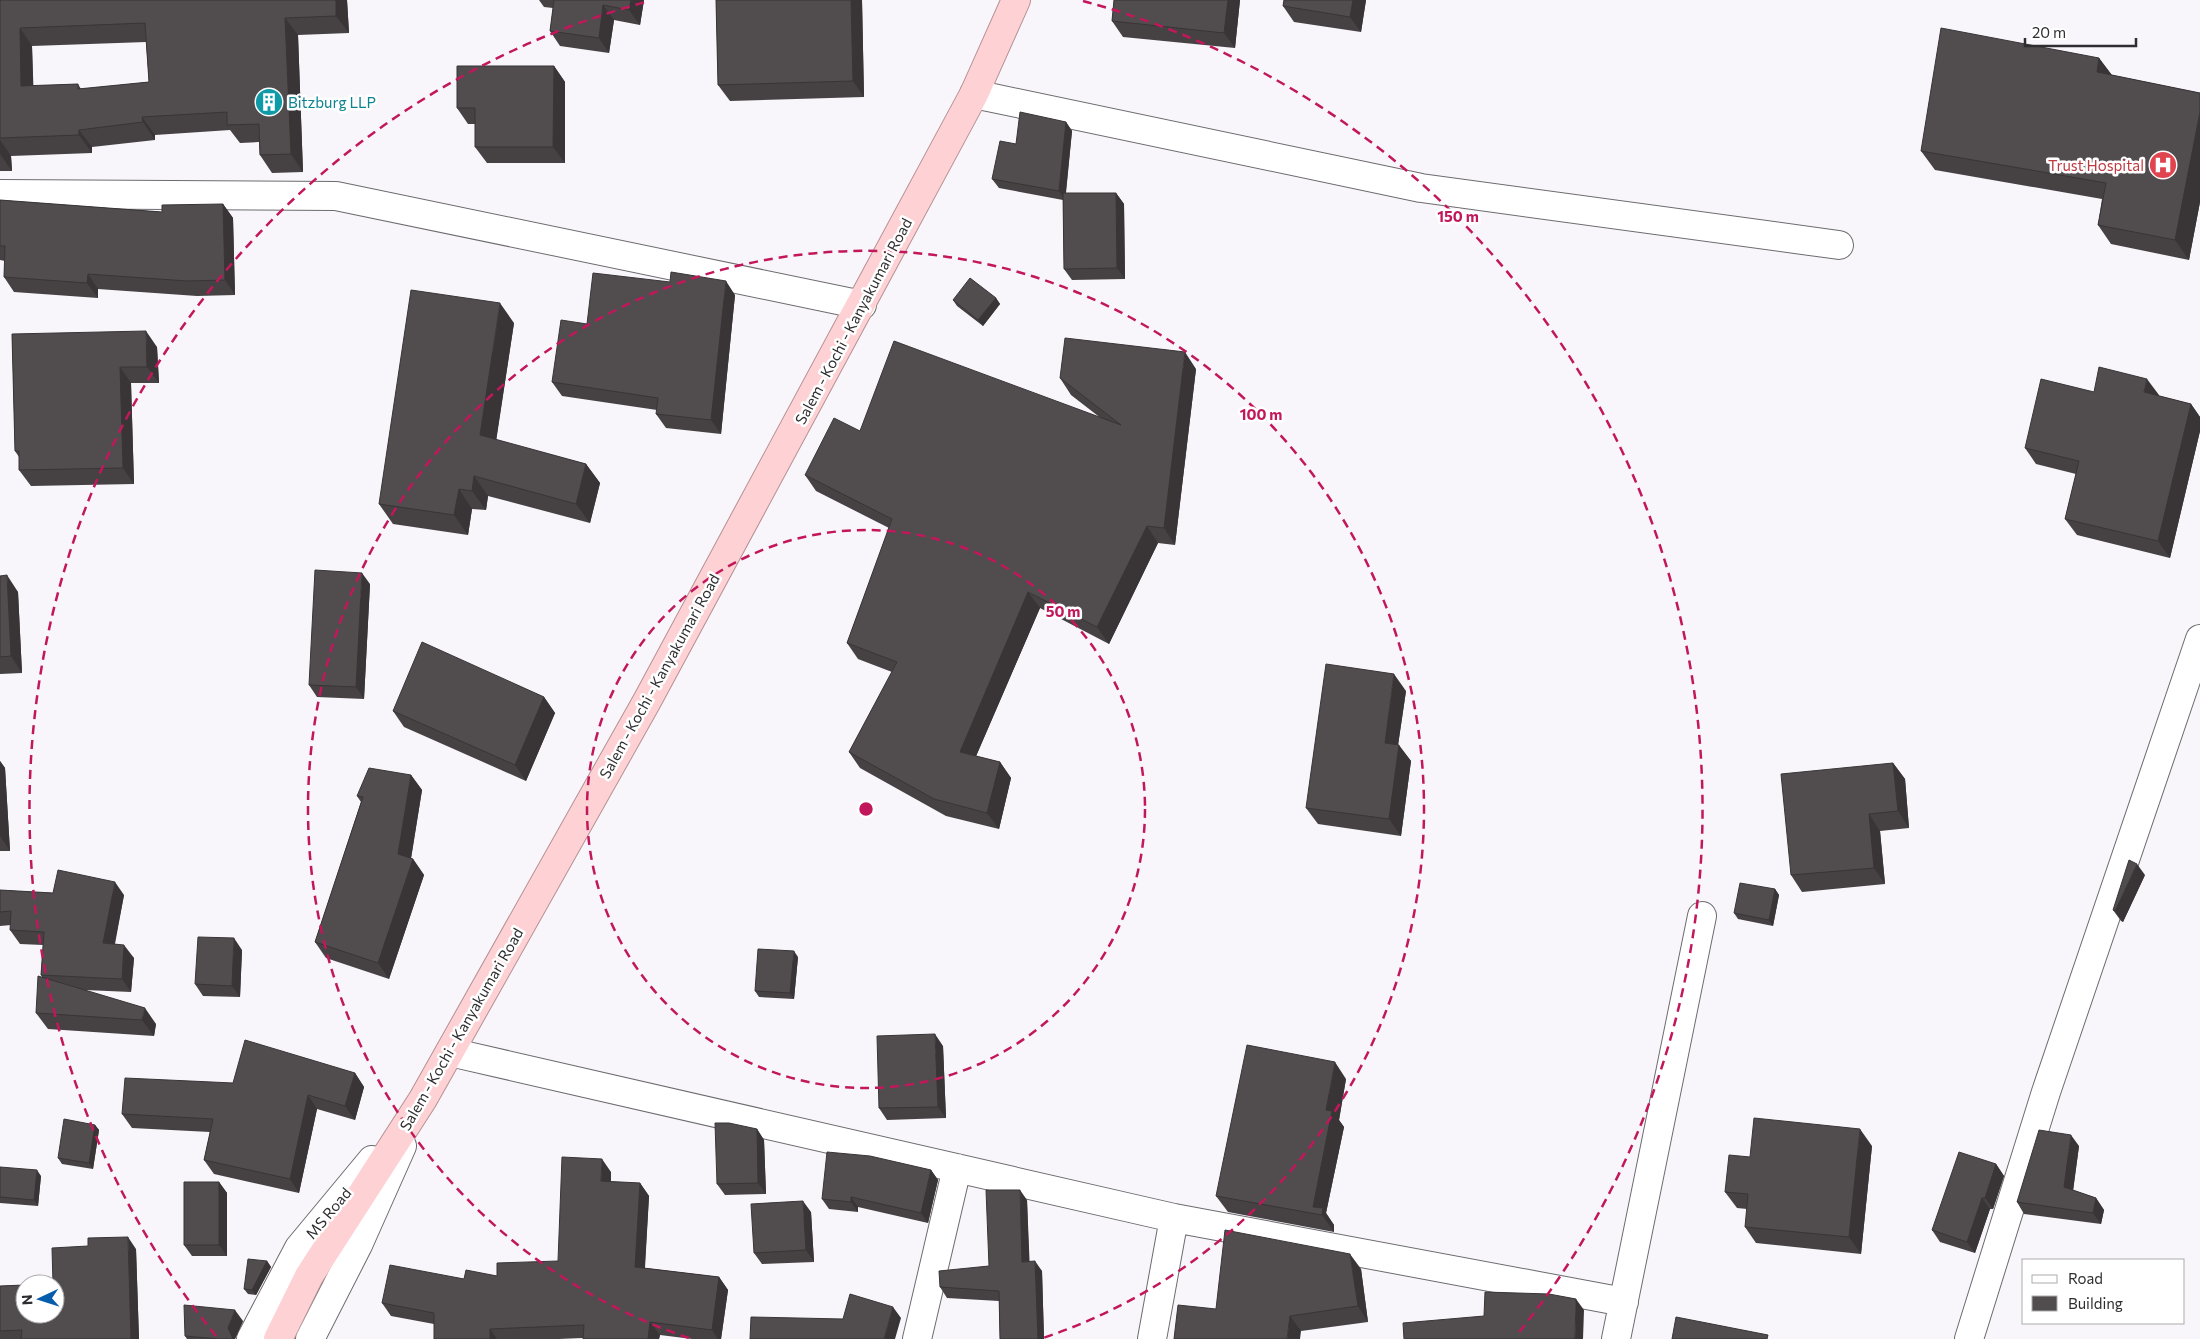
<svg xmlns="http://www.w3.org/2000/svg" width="2200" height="1339" viewBox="0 0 2200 1339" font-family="Commissioner,sans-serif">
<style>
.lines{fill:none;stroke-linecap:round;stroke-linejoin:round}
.minor-casing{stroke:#6d6b6f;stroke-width:30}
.tertiary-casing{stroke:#6d6b6f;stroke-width:30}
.trunk-casing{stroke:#b59093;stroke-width:30}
.minor{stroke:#fff;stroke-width:28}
.tertiary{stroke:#fff;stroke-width:28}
.trunk{stroke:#fed2d4;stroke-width:28}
.wall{fill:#464143;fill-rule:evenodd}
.shaded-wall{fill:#393537}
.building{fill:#514c4e;stroke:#393537;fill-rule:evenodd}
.ring{fill:none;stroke:#c2185b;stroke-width:2.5;stroke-dasharray:9 6}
.labels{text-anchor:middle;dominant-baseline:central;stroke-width:5;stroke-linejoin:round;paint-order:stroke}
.culture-label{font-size:15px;fill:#0d838f;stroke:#fff;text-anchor:start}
.health-label{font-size:15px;fill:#be3a42;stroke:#fff;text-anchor:end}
.street-label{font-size:15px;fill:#2e2d2f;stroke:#fff}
.centre{fill:#c2185b;stroke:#fff;stroke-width:2.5}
.ring-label{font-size:15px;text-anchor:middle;font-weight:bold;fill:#c2185b;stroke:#fff;stroke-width:5;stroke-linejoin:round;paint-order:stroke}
</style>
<rect width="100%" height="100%" fill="#f8f6fb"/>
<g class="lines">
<defs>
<path id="minor" d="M 974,94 L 1421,188 L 1839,245
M 0,194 L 336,196 L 862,305
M 450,1052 L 1174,1218 L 1624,1302
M 917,1339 L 957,1168
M 1152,1339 L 1174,1218
M 1616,1339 L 1702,916
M 1969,1339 L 2046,1092 L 2200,639"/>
<path id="tertiary" d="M 251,1339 L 299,1248 L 372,1160
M 310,1339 L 358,1245 L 402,1146"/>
<path id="trunk" d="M 278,1339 L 309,1276 L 423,1099 L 647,701 L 974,94 L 1016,0"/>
</defs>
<use href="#minor" class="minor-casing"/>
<use href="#tertiary" class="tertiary-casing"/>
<use href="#trunk" class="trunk-casing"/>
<use href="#minor" class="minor"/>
<use href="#tertiary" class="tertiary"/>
<use href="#trunk" class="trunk"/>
</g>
<path class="wall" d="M 0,0 L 347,0 L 349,33 L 298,35 L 303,172 L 272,173 L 260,155 L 259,142 L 240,143 L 230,130 L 155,135 L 155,140 L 92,147 L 92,153 L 11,156 L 12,171 L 0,171 ZM 146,42 L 149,82 L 81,89 L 78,84 L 33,86 L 32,46 Z
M 539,0 L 644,0 L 640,25 L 614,20 L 609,53 L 560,46 L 550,31 L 553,8 L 544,7 Z
M 716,0 L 862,0 L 864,97 L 730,101 L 718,85 Z
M 1114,0 L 1240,0 L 1235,48 L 1123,37 L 1112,21 Z
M 1284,0 L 1366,0 L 1361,32 L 1294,22 L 1283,6 Z
M 2099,58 L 2112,75 L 2200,93 L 2200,202 L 2189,260 L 2111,244 L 2098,225 L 2102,199 L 1935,170 L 1921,151 Z
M 554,66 L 565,82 L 565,163 L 487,163 L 475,147 L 475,124 L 468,124 L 457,108 Z
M 1066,122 L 1072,131 L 1066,193 L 1116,193 L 1124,204 L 1125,279 L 1072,280 L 1064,269 L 1063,200 L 999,188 L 992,179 L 1016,144 Z
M 0,200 L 162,212 L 223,204 L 233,218 L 235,295 L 197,296 L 98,289 L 98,298 L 14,292 L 4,277 L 5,261 L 0,260 Z
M 735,295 L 721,434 L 666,428 L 656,414 L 657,410 L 562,396 L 552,382 L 587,324 Z
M 996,298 L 1000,304 L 983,326 L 957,306 L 953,300 Z
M 514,323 L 496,440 L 586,464 L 600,483 L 590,523 L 488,496 L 486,510 L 472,509 L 468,535 L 393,524 L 379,504 Z
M 12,334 L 157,347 L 159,383 L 131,383 L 134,484 L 31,486 L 19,470 L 19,457 L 15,451 Z
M 1196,369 L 1175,545 L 1158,543 L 1109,644 L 1040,608 L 976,756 L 1000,762 L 1011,778 L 999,829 L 946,816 L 860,768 L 849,752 L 892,672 L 858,659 L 847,643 L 889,528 L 816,491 L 805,475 L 860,431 L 1102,419 L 1071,395 L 1060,378 Z
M 2094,392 L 2159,395 L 2159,396 L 2191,404 L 2200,417 L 2200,431 L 2170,558 L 2077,535 L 2065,519 L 2076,474 L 2036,464 L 2025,448 Z
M 0,576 L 18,592 L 22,673 L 0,674 Z
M 370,584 L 364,699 L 317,697 L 309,685 Z
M 1406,691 L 1398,745 L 1411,761 L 1401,836 L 1318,824 L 1306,808 Z
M 544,697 L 555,713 L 526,781 L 404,727 L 393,711 Z
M 0,761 L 5,768 L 10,851 L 0,851 Z
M 1893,763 L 1905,779 L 1909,828 L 1880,831 L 1885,884 L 1802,892 L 1791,875 Z
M 411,775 L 422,790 L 411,859 L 413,859 L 424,875 L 389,979 L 326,958 L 315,942 L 361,802 L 357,796 Z
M 2145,875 L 2123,922 L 2121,921 L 2113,910 Z
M 1775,889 L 1779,895 L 1773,926 L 1738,919 L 1734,913 Z
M 0,890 L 53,893 L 124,895 L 115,944 L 134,958 L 131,992 L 85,990 L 156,1024 L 154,1036 L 48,1029 L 36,1013 L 42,977 L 41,975 L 43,945 L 20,944 L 10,930 L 11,925 L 0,926 Z
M 242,950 L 240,997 L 203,996 L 195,984 Z
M 798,957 L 794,999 L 759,997 L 755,991 Z
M 943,1046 L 946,1118 L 887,1120 L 879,1108 Z
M 355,1073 L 364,1087 L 355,1120 L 317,1109 L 299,1193 L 214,1174 L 204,1160 L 210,1132 L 132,1128 L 122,1114 L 233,1083 Z
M 1346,1079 L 1339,1120 L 1344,1127 L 1326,1213 L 1334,1225 L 1334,1232 L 1228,1212 L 1216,1196 Z
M 95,1125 L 99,1130 L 93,1169 L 62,1164 L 58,1158 Z
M 757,1129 L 764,1140 L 766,1194 L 725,1195 L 717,1184 Z
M 1872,1146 L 1861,1254 L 1756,1243 L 1745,1227 L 1747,1209 L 1737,1208 L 1725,1192 L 1750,1157 Z
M 2079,1146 L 2073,1190 L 2096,1198 L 2104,1210 L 2101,1224 L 2024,1214 L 2017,1202 Z
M 1996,1164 L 2004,1176 L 1993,1209 L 1990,1209 L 1975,1253 L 1940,1242 L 1932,1230 Z
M 0,1167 L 41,1176 L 38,1206 L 0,1203 Z
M 931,1170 L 938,1180 L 928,1223 L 858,1207 L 858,1212 L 829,1209 L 822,1199 Z
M 611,1172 L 611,1182 L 640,1183 L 649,1196 L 645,1268 L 719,1277 L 728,1290 L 721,1339 L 692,1339 L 660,1335 L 659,1339 L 583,1339 L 583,1338 L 559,1339 L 434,1339 L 434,1324 L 391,1316 L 382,1303 L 464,1279 L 497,1276 L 558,1261 Z
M 219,1182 L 227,1193 L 227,1256 L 192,1256 L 184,1245 Z
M 1027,1200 L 1029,1261 L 1042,1271 L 1044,1339 L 1000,1339 L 999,1301 L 947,1298 L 940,1287 L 989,1266 Z
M 811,1212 L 814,1262 L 762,1264 L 754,1253 Z
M 136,1249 L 139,1339 L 0,1339 L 0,1286 L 53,1284 Z
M 267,1261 L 271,1267 L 256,1295 L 248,1294 L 244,1289 Z
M 1361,1269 L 1368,1322 L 1301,1331 L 1216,1309 Z
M 243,1321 L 235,1339 L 187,1339 L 185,1336 Z"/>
<path class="shaded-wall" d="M 336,0 L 347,0 L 349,33 L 336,16 Z
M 631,0 L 644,0 L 640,25 L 629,10 Z
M 851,0 L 862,0 L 864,97 L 853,81 Z
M 1228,0 L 1240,0 L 1235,48 L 1224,33 Z
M 1353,0 L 1366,0 L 1361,32 L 1350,17 Z
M 603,5 L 614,20 L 609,53 L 599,38 Z
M 285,18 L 298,35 L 303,172 L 291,154 Z
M 20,28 L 32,46 L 34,104 L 21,86 Z
M 2099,58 L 2113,77 L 2097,72 Z
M 554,66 L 565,82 L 565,163 L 553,147 Z
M 2200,112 L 2200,202 L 2189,260 L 2175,240 Z
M 142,117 L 155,135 L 155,140 L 143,122 Z
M 1066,122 L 1072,131 L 1065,200 L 1059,191 Z
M 79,130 L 92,147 L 92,153 L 79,135 Z
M 0,140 L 11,156 L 12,171 L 0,154 Z
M 1116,193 L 1124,204 L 1125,279 L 1117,268 Z
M 223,204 L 233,218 L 235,295 L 225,280 Z
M 88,274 L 98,289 L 98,298 L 87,283 Z
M 726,281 L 735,295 L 721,434 L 711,420 Z
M 996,298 L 1000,304 L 983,326 L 978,320 Z
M 500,303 L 514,323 L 494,455 L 480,435 Z
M 146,331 L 157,347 L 159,383 L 147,367 Z
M 1185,352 L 1196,369 L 1175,545 L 1164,528 Z
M 120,367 L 131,383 L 134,484 L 123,468 Z
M 2147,379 L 2159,395 L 2155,409 L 2144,392 Z
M 2191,404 L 2200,417 L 2200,431 L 2170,558 L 2158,541 Z
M 586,464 L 600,483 L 590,523 L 576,504 Z
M 474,476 L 488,496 L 486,510 L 472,491 Z
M 459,489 L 472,509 L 468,535 L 454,515 Z
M 1147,526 L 1158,543 L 1109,644 L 1097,627 Z
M 362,573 L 370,584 L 364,699 L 356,687 Z
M 7,575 L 18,592 L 22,673 L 11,656 Z
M 1028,592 L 1040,608 L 971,768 L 960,752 Z
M 1394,674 L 1406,691 L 1396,759 L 1385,743 Z
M 544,697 L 555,713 L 526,781 L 515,765 Z
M 1399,745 L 1411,761 L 1401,836 L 1389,819 Z
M 0,761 L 5,768 L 10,851 L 0,836 Z
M 1000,762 L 1011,778 L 999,829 L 987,813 Z
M 1893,763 L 1905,779 L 1909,828 L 1898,811 Z
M 411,775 L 422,790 L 409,870 L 398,854 Z
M 1869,814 L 1880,831 L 1885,884 L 1874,868 Z
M 413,859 L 424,875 L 389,979 L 378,963 Z
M 2137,864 L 2145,875 L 2123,922 L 2115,911 Z
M 115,882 L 124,895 L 112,956 L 103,943 Z
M 1775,889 L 1779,895 L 1773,926 L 1769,920 Z
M 234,938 L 242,950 L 240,997 L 232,986 Z
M 124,945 L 134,958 L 131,992 L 122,979 Z
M 794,951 L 798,957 L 794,999 L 790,993 Z
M 145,1008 L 156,1024 L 154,1036 L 142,1020 Z
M 935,1034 L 943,1046 L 946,1118 L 938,1107 Z
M 1335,1062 L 1346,1079 L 1339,1120 L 1344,1127 L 1326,1213 L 1334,1225 L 1334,1232 L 1322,1215 L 1313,1207 L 1326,1110 Z
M 355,1073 L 364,1087 L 355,1120 L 345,1106 Z
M 308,1095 L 317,1109 L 299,1193 L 290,1179 Z
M 95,1125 L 99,1130 L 93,1169 L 89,1163 Z
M 757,1129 L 764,1140 L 766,1194 L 758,1183 Z
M 1860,1129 L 1872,1146 L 1861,1254 L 1849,1237 Z
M 2071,1135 L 2079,1146 L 2072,1199 L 2064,1187 Z
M 602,1159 L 611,1172 L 610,1194 L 601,1181 Z
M 1996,1164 L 2004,1176 L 1993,1209 L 1985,1198 Z
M 37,1170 L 41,1176 L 38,1206 L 34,1200 Z
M 931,1170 L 938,1180 L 928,1223 L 921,1213 Z
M 219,1182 L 227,1193 L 227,1256 L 219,1245 Z
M 640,1183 L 649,1196 L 644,1279 L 635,1267 Z
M 1020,1190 L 1027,1200 L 1030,1272 L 1022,1262 Z
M 851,1197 L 858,1207 L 858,1212 L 851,1202 Z
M 1982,1198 L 1990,1209 L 1975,1253 L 1967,1242 Z
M 2096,1198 L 2104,1210 L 2101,1224 L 2093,1213 Z
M 803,1201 L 811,1212 L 814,1262 L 806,1250 Z
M 128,1237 L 136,1249 L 139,1339 L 131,1339 Z
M 1350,1254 L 1361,1269 L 1368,1322 L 1358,1306 Z
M 267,1261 L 271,1267 L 256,1295 L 252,1290 Z
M 1035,1261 L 1042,1271 L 1044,1339 L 1038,1339 Z
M 719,1277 L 728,1290 L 721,1339 L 718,1339 L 712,1330 Z
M 1576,1299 L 1584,1310 L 1583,1339 L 1575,1339 Z
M 893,1307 L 901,1318 L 895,1339 L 884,1339 Z
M 235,1310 L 243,1321 L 235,1339 L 233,1339 L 228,1328 Z
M 1290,1316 L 1301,1331 L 1300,1339 L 1287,1339 Z
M 650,1322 L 660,1335 L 659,1339 L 648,1339 Z
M 490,1329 L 497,1339 L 490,1339 Z"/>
<path class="building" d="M 0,0 L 336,0 L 336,16 L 285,18 L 291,154 L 260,155 L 259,124 L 227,125 L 227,112 L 142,117 L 143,122 L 79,130 L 79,135 L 0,138 ZM 145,23 L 149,82 L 78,89 L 78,84 L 21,86 L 20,28 Z
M 554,0 L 631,0 L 629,10 L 603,5 L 599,38 L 550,31 Z
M 716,0 L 851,0 L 853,81 L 718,85 Z
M 1114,0 L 1228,0 L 1224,33 L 1112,21 Z
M 1284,0 L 1353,0 L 1350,17 L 1283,6 Z
M 1941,28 L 2099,58 L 2097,72 L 2200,93 L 2200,112 L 2175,240 L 2098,225 L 2106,183 L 1921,151 Z
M 457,66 L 554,66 L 553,147 L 475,147 L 475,108 L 457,108 Z
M 1020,112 L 1066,122 L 1059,191 L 992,179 L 1000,141 L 1016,144 Z
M 1063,193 L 1116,193 L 1117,268 L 1064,269 Z
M 0,200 L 162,212 L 162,205 L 223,204 L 225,280 L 187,281 L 88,274 L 87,283 L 4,277 L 5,246 L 0,246 Z
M 671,272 L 726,281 L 711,420 L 656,414 L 658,398 L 552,382 L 561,320 L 587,324 L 593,273 L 670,282 Z
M 970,278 L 996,298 L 978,320 L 953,300 Z
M 411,290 L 500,303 L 480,435 L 586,464 L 576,504 L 474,476 L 472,491 L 459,489 L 454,515 L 379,504 Z
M 146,331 L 147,367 L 120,367 L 123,468 L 19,470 L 19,451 L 15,451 L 12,334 Z
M 1065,338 L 1185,352 L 1164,528 L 1147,526 L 1097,627 L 1028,592 L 960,752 L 1000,762 L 987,813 L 934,799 L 849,752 L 897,662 L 847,643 L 892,519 L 805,475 L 834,418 L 860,431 L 894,341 L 1121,425 L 1060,378 Z
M 2099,367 L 2147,379 L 2144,392 L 2191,404 L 2158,541 L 2065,519 L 2079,461 L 2025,448 L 2041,379 L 2094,392 Z
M 315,570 L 362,573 L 356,687 L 309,685 Z
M 7,575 L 11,656 L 0,657 L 0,576 Z
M 422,642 L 544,697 L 515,765 L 393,711 Z
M 1326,664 L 1394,674 L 1385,743 L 1399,745 L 1389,819 L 1306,808 Z
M 1893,763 L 1898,811 L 1869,814 L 1874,868 L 1791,875 L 1781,774 Z
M 369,768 L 411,775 L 398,854 L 413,859 L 378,963 L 315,942 L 363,797 L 357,796 Z
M 2129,860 L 2137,864 L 2115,911 L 2113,910 Z
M 58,870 L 115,882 L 103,943 L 124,945 L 122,979 L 41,975 L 44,932 L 10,930 L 11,911 L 0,912 L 0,890 L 53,893 Z
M 1740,883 L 1775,889 L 1769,920 L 1734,913 Z
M 198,937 L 234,938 L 232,986 L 195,984 Z
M 758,949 L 794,951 L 790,993 L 755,991 Z
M 38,976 L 145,1008 L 142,1020 L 36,1013 Z
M 935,1034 L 938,1107 L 879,1108 L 877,1036 Z
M 245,1040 L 355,1073 L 345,1106 L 308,1095 L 290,1179 L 204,1160 L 213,1119 L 122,1114 L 125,1078 L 233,1083 Z
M 1247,1045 L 1335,1062 L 1326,1110 L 1332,1111 L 1313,1207 L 1323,1208 L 1322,1215 L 1216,1196 Z
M 1754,1118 L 1860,1129 L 1849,1237 L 1745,1227 L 1748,1194 L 1725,1192 L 1729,1155 L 1750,1157 Z
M 64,1119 L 95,1125 L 89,1163 L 58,1158 Z
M 715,1123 L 729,1123 L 757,1129 L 758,1183 L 717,1184 Z
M 2039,1130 L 2071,1135 L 2064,1187 L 2096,1198 L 2093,1213 L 2017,1202 Z
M 827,1152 L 870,1156 L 931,1170 L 921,1213 L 851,1197 L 851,1202 L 822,1199 Z
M 1959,1152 L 1996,1164 L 1985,1198 L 1982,1198 L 1967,1242 L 1932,1230 Z
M 562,1157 L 602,1159 L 601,1181 L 640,1183 L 635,1267 L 719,1277 L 712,1330 L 650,1322 L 648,1339 L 583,1339 L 584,1325 L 490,1329 L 490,1339 L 434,1339 L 434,1313 L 382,1303 L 390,1265 L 464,1279 L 466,1270 L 497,1276 L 497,1263 L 558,1261 Z
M 0,1167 L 37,1170 L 34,1200 L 0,1197 Z
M 184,1182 L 219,1182 L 219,1245 L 184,1245 Z
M 986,1190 L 1020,1190 L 1022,1262 L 1035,1261 L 1038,1339 L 1000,1339 L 999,1291 L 940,1287 L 939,1271 L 989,1266 Z
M 803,1201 L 806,1250 L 754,1253 L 751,1204 Z
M 1225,1230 L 1350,1254 L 1358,1306 L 1290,1316 L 1287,1339 L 1174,1339 L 1178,1305 L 1216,1309 Z
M 128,1237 L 131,1339 L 21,1339 L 22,1330 L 0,1331 L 0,1286 L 25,1285 L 25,1314 L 55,1314 L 55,1284 L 48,1284 L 53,1284 L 52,1248 L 88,1246 L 88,1238 Z
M 248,1259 L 267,1261 L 252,1290 L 244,1289 Z
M 1485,1292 L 1549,1294 L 1576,1299 L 1575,1339 L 1404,1339 L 1403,1323 L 1484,1316 Z
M 850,1294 L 893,1307 L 884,1339 L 750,1339 L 751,1317 L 843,1319 Z
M 184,1305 L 235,1310 L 228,1328 L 233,1339 L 219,1339 L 185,1336 Z
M 1676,1317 L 1768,1335 L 1767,1339 L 1672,1339 Z"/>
<g class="ring">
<circle cx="866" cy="809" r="279"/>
<path d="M689 1338A558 558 0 1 1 1043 1338"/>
<path d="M216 1336A837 837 0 0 1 649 1M1083 1A837 837 0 0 1 1516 1336"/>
</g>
<defs>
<symbol id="building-disc" viewBox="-11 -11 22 22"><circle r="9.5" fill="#0f9aa8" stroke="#fff"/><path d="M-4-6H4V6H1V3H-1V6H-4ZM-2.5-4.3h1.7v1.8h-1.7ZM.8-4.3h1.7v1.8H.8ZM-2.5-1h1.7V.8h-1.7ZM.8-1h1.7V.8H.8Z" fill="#fff"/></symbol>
<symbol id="hospital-disc" viewBox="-11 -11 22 22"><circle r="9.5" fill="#e0444e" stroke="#fff"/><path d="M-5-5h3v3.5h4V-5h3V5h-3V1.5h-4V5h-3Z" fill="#fff"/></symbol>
</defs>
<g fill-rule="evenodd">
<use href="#building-disc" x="253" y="86" width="32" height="32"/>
<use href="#hospital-disc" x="2147" y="149" width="32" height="32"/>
</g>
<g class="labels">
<g class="culture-label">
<text x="288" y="102">Bitzburg LLP</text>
</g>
<g class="health-label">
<text x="2144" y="165">Trust Hospital</text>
</g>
<g class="street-label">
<text transform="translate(853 321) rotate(-62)">Salem - Kochi - Kanyakumari Road</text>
<text transform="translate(659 676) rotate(-61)">Salem - Kochi - Kanyakumari Road</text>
<text transform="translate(461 1029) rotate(-60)">Salem - Kochi - Kanyakumari Road</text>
<text transform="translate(328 1213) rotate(-50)">MS Road</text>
</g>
</g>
<circle cx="866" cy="809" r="8" class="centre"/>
<g class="ring-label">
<text x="1458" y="222">150 m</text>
<text x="1261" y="420">100 m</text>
<text x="1063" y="617">50 m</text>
</g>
<rect x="2022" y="1259" width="162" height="65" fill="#ffffff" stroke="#ababac"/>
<rect x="2032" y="1275" width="25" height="8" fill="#ffffff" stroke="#ababac"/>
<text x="2068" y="1284" font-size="15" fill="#2e2d2f">Road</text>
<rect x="2032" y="1296" width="25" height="15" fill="#514c4e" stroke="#ababac"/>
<text x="2068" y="1309" font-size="15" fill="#2e2d2f">Building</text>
<g transform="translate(40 1299) rotate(266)"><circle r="24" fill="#ffffff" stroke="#ababac"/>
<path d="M0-4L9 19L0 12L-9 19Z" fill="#065dab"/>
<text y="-8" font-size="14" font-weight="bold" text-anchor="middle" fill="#2e2d2f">N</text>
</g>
<path d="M2025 38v8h111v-8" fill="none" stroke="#2e2d2f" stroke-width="2.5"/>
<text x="2032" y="38" font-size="15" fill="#2e2d2f" stroke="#ffffff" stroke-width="4" paint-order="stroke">20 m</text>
</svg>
